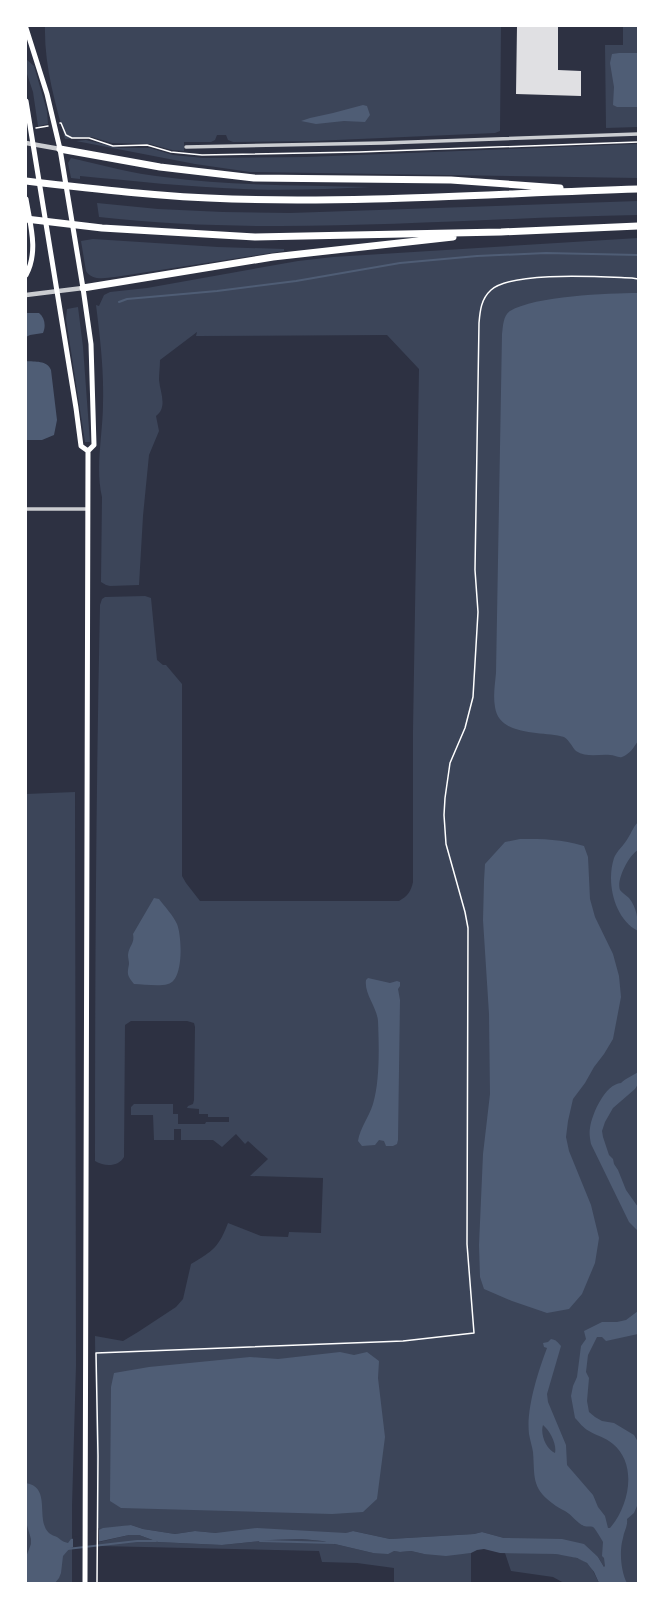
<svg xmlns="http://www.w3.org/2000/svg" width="664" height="1609" viewBox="0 0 664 1609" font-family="'Varela Round',sans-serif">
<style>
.green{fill:#3c4559}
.water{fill:#4f5d75;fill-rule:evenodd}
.pier{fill:#2d3142}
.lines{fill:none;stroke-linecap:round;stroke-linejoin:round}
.stream{stroke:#4f5d75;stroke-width:2}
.building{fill:#e0e0e3}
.path{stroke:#fff;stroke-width:1.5}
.minor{stroke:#caccd0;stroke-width:3.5}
.tertiary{stroke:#caccd0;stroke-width:4.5}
.secondary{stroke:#fff;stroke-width:5}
.motorway{stroke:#fff;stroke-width:7}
</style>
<rect width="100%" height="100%" fill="#2d3142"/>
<path class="green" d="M 45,26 L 501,26 L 500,131 L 495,133 L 314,141 L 233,142 L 228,140 L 226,135 L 217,135 L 215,140 L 211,142 L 184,142 L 184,151 L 172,150 L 150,144 L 112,143 L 92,137 L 65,139 C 55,102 44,65 45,26 Z
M 623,26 L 638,26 L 638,127 L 606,128 L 605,45 L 623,45 Z
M 26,59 L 34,66 L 47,111 L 48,124 L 38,126 L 33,92 L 26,71 Z
M 86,140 L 119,148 L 150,148 L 173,155 L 203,158 L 306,157 L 638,144 L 638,178 L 250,172 L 195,164 L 76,141 Z
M 71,158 C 102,165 133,174 164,177 C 232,186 302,185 371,187 C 328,189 286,191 243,189 C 188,187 134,181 80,176 L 80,179 L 71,178 L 68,163 Z
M 638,201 L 638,215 C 459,218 277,237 99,217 L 97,203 L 158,209 L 223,212 L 290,213 Z
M 638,238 L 638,1583 L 625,1583 L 604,1567 L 598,1557 L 527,1540 L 504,1538 L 482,1532 L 474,1534 L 390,1539 L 353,1531 L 347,1533 L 216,1533 L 195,1531 L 175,1534 L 143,1529 L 131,1525 L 97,1531 L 95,1336 L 123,1341 L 138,1332 L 176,1307 L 183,1299 L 191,1264 C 213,1251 219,1247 228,1223 L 261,1236 L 288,1237 L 289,1232 L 321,1233 L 323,1178 L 250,1176 L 268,1159 L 248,1141 L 245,1144 L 236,1134 L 222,1147 L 213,1140 L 181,1140 L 181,1129 L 174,1129 L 174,1140 L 154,1140 L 153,1115 L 131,1115 L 131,1107 L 134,1104 L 173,1104 L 173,1114 L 178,1114 L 178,1124 L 205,1124 L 206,1122 L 229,1122 L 229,1117 L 208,1117 L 208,1114 L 199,1114 L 199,1109 L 187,1108 L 188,1106 L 193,1104 L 194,1100 L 195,1027 L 194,1023 L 187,1021 L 131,1021 L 125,1025 L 124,1157 C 118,1167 105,1167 95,1161 C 95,976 96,791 100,605 L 102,599 L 105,597 L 145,596 L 151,598 L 157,660 L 163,665 L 166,665 L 182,684 L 182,876 L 186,883 L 200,901 L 399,901 C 408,896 411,891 413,882 L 413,731 L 419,369 L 387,335 L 196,336 L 197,332 L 160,360 C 160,367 159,373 159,380 C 160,392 168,407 156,416 L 159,431 L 149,455 L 143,516 L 139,585 L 110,586 L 106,585 L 101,582 L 102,497 C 95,467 103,434 103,403 C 104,370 100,337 96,305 L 99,306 L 104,295 L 110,292 L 147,288 L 298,261 L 333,257 Z
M 93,239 L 218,247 L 284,249 L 284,251 L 115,277 C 105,278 92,281 86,271 L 81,241 Z
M 78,307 L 83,347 L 90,442 L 85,442 L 66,319 L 67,309 Z
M 75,792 L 76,1365 L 72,1506 L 72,1583 L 26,1583 L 26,794 Z
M 129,1535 L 139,1535 L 158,1542 L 222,1545 L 271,1540 L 302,1539 L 322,1541 L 373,1553 L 394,1551 L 400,1552 L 411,1551 L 424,1554 L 471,1553 L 471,1583 L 394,1583 L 394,1568 L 357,1563 L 322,1562 L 319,1551 L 99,1546 L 99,1542 Z
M 505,1553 C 526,1553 573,1550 588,1564 C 593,1569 596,1577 599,1583 L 564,1583 L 553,1577 L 511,1571 Z"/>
<path class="water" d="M 619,53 L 638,53 L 638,107 L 617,107 L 613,105 L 614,87 L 610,63 L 612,54 Z
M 363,105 L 367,106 L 370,115 L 365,122 L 344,121 L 316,124 L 301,121 L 310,118 L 333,113 Z
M 638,293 L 638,741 C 634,747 630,754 622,757 C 618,758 614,755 610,755 C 599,754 587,758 576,751 C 572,747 570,741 564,737 C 542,731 499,737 495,707 C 493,696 495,684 496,673 L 502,334 C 503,326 503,316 510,311 C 535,296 608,293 638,293 Z
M 26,313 L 39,313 C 45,318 46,326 43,333 L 30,335 L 26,337 Z
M 26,361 C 35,362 47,360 51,370 L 57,420 L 54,435 L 42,440 L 26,440 Z
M 638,822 L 638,850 C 629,855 616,880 620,890 C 622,893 626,895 629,898 C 637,908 638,919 638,931 C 614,919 606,882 614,858 C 616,852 625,844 628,838 C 632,832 633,827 638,822 Z
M 520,839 C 544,839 561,839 584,846 L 588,857 L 590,899 L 595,917 L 613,954 L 619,976 L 621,997 L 613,1039 L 604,1054 L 594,1067 L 585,1083 L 573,1099 L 568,1121 L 566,1137 L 569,1151 L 591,1205 L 599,1238 L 595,1263 L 582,1294 L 569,1309 L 547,1313 L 512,1301 L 484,1289 L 480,1277 L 479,1245 L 483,1154 L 490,1094 L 489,1014 L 483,920 L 484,881 L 485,864 L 505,842 Z
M 154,898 L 159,899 C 165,907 173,915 177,924 C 182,936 184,981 168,984 C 158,987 144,984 134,984 C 127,975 127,975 129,964 C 129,961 128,958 128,955 C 129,945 135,944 133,934 Z
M 368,978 L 390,983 L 397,981 L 400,982 L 400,986 L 398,989 L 400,1000 L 398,1140 L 397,1144 L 393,1146 L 386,1146 L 384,1141 L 379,1140 L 375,1145 L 362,1146 L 358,1141 C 360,1128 369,1117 373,1104 C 380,1081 379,1045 378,1021 C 377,1007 364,994 366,980 Z
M 638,1072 L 638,1084 L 635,1089 L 613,1108 L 605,1122 L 602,1131 L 603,1137 L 609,1155 L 613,1159 L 614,1164 L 618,1170 L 626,1190 L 638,1207 L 638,1231 L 629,1222 L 591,1144 C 590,1139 589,1133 590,1128 C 592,1114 605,1084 621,1083 C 626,1078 632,1076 638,1072 Z
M 638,1311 L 638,1334 L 606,1341 L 602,1337 L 597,1337 L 588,1355 L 586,1372 L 589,1378 L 587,1401 L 589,1412 L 595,1417 L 602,1421 L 614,1423 L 634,1435 L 638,1442 L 637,1506 L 634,1513 L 627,1519 C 628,1526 624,1531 623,1538 C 619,1551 621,1572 627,1583 L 599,1583 L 594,1572 L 587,1563 L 577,1558 L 556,1554 L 500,1553 L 484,1549 L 477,1550 L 471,1553 L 446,1556 L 424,1554 L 411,1551 L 400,1552 L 394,1551 L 388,1554 L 373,1553 L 322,1541 L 302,1539 L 271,1540 L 222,1545 L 158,1542 L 139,1535 L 129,1535 L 70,1548 L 63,1556 L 61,1573 L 59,1578 L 55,1583 L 26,1583 L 26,1557 L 31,1544 L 31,1539 L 26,1522 L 26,1483 C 52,1487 35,1520 49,1533 C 51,1535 55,1536 57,1537 C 61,1540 63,1542 68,1543 L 71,1539 L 84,1537 L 103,1528 L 131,1525 L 143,1529 L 175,1534 L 195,1531 L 216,1533 L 257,1528 L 346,1533 L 353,1531 L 390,1539 L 474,1534 L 482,1532 L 504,1538 L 562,1539 L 584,1544 L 598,1557 L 604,1567 L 605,1566 L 604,1558 L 602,1556 L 603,1542 C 602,1540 595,1528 593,1527 C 591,1526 587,1527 584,1526 C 577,1523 572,1515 565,1511 C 561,1509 557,1507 552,1503 C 531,1487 535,1476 533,1452 C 532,1446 530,1440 529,1434 C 526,1409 538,1372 547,1348 L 544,1347 L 543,1343 L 548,1342 L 551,1339 C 557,1340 557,1342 561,1346 L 547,1394 L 548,1402 L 566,1445 L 567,1465 L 593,1495 L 598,1507 L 605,1516 L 608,1528 L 610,1528 C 629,1506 638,1465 613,1444 C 605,1437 597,1436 589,1431 C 583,1428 579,1422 575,1418 L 571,1396 L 573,1386 L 577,1377 L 581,1346 L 586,1339 L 584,1331 L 602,1322 L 617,1322 L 626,1320 ZM 543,1425 C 550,1431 557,1444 555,1453 C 546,1449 540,1434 543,1425 Z
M 340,1352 L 354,1355 L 367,1352 L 379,1361 L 378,1378 L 385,1437 L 377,1499 L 363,1512 L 332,1514 L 121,1508 L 110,1501 L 111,1387 L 114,1373 L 149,1367 L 250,1357 L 278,1359 Z"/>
<path class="pier" d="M 99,1528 L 99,1544 L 73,1550 L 73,1537 L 84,1535 Z"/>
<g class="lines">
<path class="stream" d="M 119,302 L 127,299 L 217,291 L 296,281 L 400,263 L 477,256 L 546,253 L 638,255
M 260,1541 L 334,1543
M 67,1549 L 137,1541 L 156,1541"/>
</g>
<path class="building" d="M 517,26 L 558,26 L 558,70 L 581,71 L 581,96 L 516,94 Z"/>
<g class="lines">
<path class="path" d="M 60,123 L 61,123 L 66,135 L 72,138 L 89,138 L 113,146 L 147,145 L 171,152 L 202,155 L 359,152 L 638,142
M 36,128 L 48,126
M 97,1583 L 98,1456 L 96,1353 L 403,1341 L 474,1333 L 467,1244 L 468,928 L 465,912 L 446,844 L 444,815 L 445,798 L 450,763 L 465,728 L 473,697 L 478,612 L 475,570 L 479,323 C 480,311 481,299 491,290 C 512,271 602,277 632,278 L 638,279"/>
<path class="minor" d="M 186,147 L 383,143 L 638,134
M 26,509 L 88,509"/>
<path class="tertiary" d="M 26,143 L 60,149
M 26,295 L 83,288"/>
<path class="secondary" d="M 26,28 L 47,94 L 60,149 L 83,288 L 91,344 L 94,445 L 88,451 L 85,1583
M 26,101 L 76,408 L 81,446 L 88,451
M 26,199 C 30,224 39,251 26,275"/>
<path class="motorway" d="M 60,149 L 160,167 L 254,178 L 451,180 L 560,188
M 26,181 C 94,189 163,197 232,199 C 367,203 503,193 638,189
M 26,219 L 102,228 L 255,237 L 501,232 L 638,226
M 83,288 L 273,257 L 453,237"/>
</g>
<rect width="664" height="1609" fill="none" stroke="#ffffff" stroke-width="54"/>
</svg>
